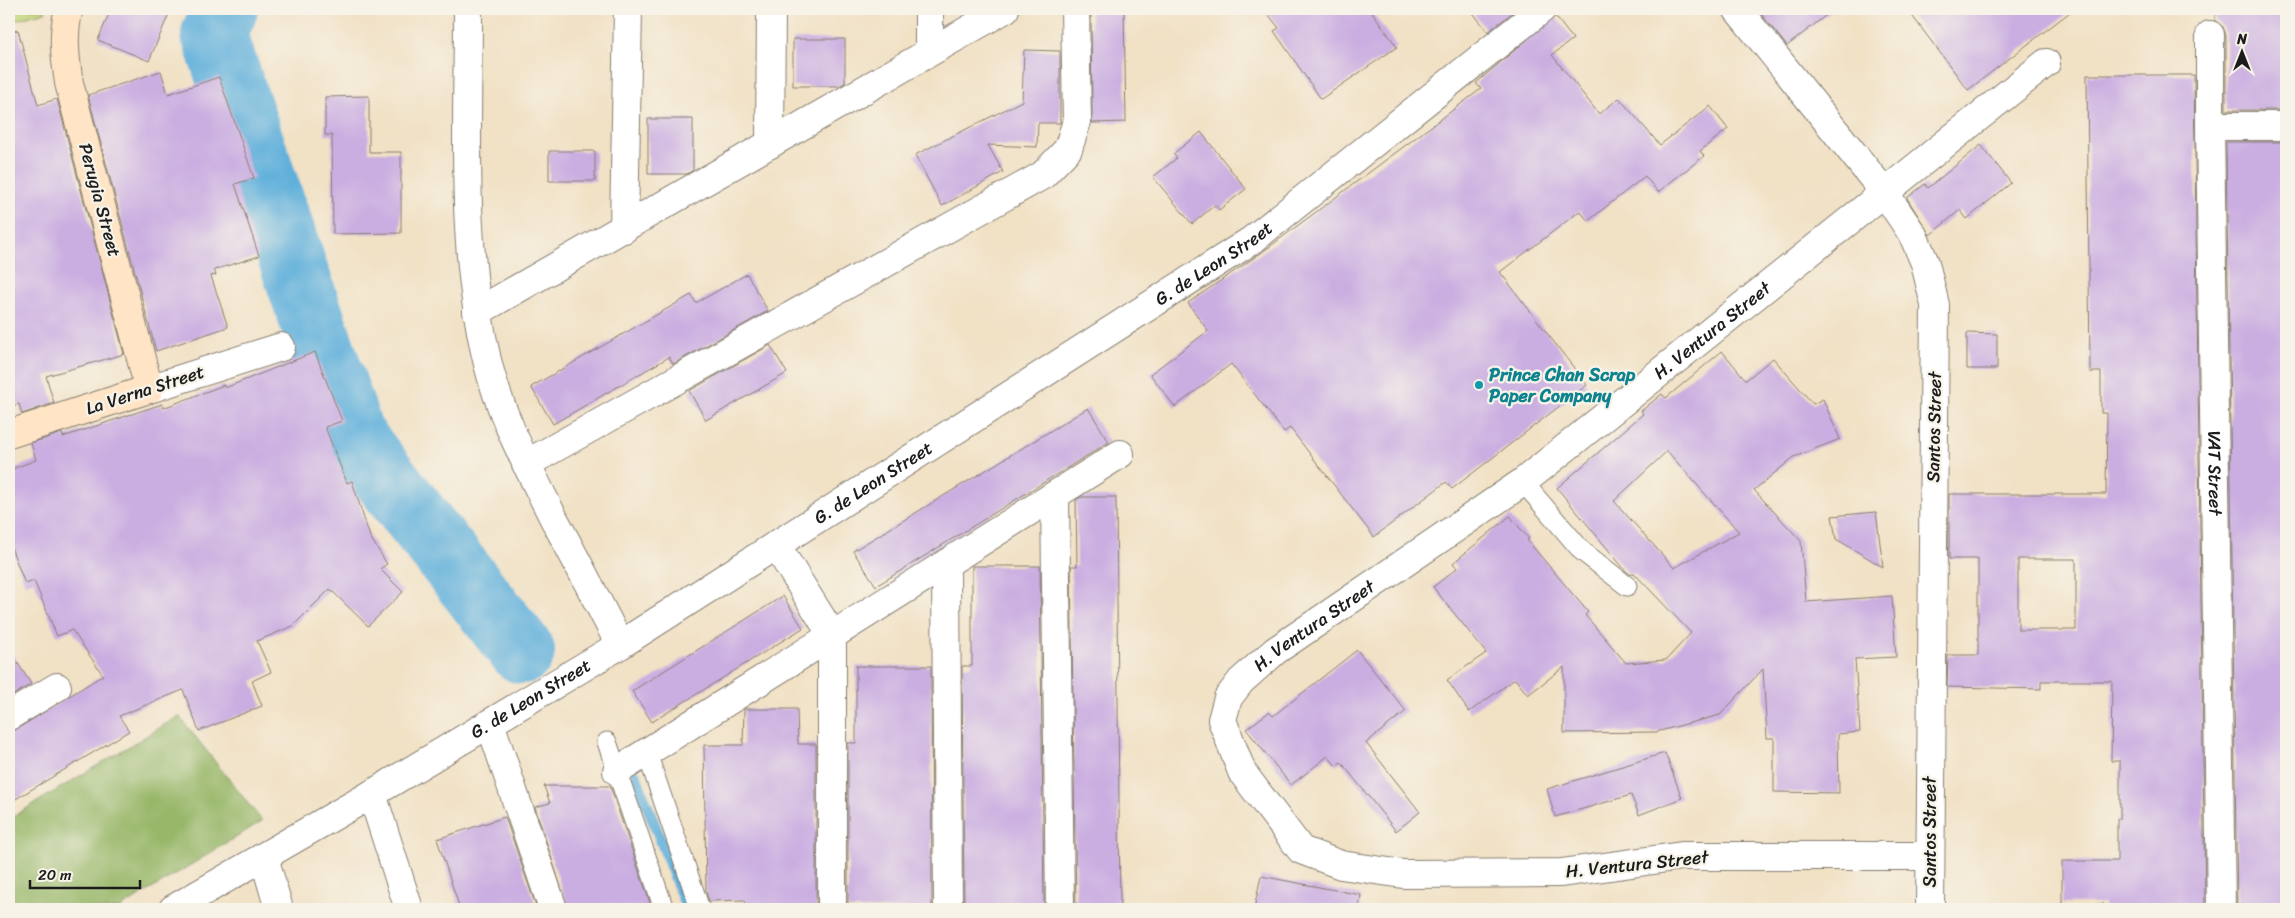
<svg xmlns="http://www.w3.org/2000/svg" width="2295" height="918" viewBox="0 0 2295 918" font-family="Sriracha,sans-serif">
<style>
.green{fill:#c1d679;stroke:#6e794a}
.forest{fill:#98b769;stroke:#5a6a42}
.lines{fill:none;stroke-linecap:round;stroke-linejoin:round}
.stream{stroke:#60b0db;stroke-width:11}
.river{stroke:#60b0db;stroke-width:66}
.building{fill:#caaee1;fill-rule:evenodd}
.lane-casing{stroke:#867e70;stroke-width:21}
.street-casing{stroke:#867e70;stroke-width:30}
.secondary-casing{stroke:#867e70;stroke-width:30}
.lane{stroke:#fff;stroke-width:19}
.street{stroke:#fff;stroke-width:28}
.secondary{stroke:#ffe4c6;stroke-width:28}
.culture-dot{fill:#0f9aa8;stroke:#f7f3e8;stroke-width:2}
.labels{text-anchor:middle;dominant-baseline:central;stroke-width:4.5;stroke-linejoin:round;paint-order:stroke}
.street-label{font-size:18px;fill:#1c1c1c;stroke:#f7f3e8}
.culture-label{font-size:18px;font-weight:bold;fill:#0d838f;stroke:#f7f3e8;text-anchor:start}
</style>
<rect width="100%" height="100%" fill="#f7f3e8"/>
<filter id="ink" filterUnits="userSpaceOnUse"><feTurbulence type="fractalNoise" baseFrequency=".02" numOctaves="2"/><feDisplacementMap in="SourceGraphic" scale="10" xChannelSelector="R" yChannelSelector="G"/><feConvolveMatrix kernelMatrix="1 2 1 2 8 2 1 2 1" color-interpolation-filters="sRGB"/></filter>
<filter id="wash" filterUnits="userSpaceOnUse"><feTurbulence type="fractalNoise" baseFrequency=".0096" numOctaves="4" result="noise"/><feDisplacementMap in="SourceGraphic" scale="20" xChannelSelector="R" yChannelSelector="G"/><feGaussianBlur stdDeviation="1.12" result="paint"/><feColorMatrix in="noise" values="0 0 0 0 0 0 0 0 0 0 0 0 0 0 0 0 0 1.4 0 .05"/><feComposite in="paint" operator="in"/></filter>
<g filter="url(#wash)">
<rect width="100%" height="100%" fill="#f1e1c5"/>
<path class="green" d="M 9,9 L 46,9 L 45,12 L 9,22 Z"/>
<path class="forest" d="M 179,716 L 262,821 L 119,909 L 9,909 L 9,819 Z"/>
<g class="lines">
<path class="stream" d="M 635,774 L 687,909"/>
<path class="river" d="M 225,9 L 214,34 L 352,436 L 522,651"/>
</g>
<g id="blocks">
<path class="building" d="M 111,9 L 171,9 L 149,61 L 98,40 Z
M 1091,9 L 1124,9 L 1126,122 L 1092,123 Z
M 1264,9 L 1370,9 L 1397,47 L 1321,99 L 1274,31 L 1279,28 Z
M 1470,9 L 1517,9 L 1488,32 Z
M 1757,9 L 1834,9 L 1787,46 Z
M 1907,9 L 2074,9 L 1968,90 Z
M 2215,9 L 2286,9 L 2286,110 L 2226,110 L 2226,35 L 2223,27 L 2215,21 Z
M 1555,16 L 1573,39 L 1552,55 L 1599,114 L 1619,98 L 1660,145 L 1710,106 L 1728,129 L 1700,151 L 1704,156 L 1658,192 L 1645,176 L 1588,221 L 1580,211 L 1500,272 L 1587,385 L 1452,489 L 1446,482 L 1374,537 L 1290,428 L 1284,432 L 1231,364 L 1175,407 L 1150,374 L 1208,331 L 1188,303 L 1261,253 L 1481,89 L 1476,83 Z
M 18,30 L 38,105 L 57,99 L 124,354 L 46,376 L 54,403 L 22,414 L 19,404 L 9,407 L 9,32 Z
M 793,39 L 845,39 L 845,83 L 839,86 L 793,86 Z
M 1024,50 L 1060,51 L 1060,123 L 1038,123 L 1037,147 L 988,145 L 1003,172 L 942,206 L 915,155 L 1022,101 Z
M 161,71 L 168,94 L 219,77 L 254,178 L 235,184 L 259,256 L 214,270 L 216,275 L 211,276 L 228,327 L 156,351 L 88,95 Z
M 2087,75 L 2194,75 L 2205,909 L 2104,909 L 2104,904 L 2062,904 L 2062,861 L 2117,861 L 2117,819 L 2120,819 L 2120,761 L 2111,761 L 2112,681 L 2041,681 L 2041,689 L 1947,687 L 1948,655 L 1978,655 L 1978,559 L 1949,559 L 1949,494 L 2106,494 L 2107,413 L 2101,413 L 2101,372 L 2090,372 ZM 2018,559 L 2076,559 L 2076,630 L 2018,630 Z
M 369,96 L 369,152 L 401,152 L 401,233 L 333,234 L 332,135 L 325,135 L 325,97 Z
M 648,119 L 693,119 L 693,170 L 687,174 L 648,174 Z
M 1201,132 L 1246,189 L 1219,210 L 1215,205 L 1192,224 L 1153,177 L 1177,158 L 1173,154 Z
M 2226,142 L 2286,142 L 2286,909 L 2237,909 Z
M 1981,145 L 2011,183 L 1967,219 L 1960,210 L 1930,235 L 1907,198 L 1925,184 L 1928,188 Z
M 549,151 L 595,151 L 595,181 L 549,181 Z
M 747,274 L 768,311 L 673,364 L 669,357 L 553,424 L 531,387 L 691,295 L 696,303 Z
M 1967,333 L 1997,334 L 1997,369 L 1967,369 Z
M 770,345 L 787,373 L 706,420 L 689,391 Z
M 1722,351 L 1746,380 L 1773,358 L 1813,404 L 1823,399 L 1840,439 L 1794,457 L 1754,490 L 1801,541 L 1806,602 L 1892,596 L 1896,657 L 1855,659 L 1860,732 L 1838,734 L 1839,793 L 1774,792 L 1774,738 L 1767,738 L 1763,669 L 1720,715 L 1656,732 L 1564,733 L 1564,667 L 1528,695 L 1515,679 L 1469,712 L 1447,680 L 1486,653 L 1433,587 L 1457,568 L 1453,563 L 1510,516 L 1529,539 L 1527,540 L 1588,612 L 1585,615 L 1626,663 L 1666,660 L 1691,633 L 1634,573 L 1631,575 L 1626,571 L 1557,488 L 1643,414 L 1641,411 L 1662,394 L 1666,398 ZM 1667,451 L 1739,532 L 1674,568 L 1614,501 Z
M 315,352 L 342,421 L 325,427 L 347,483 L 352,481 L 370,537 L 387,564 L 380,569 L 403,592 L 368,626 L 330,589 L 293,626 L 257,641 L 271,672 L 252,681 L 262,706 L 199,731 L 183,690 L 119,716 L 129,731 L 9,803 L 9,732 L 17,729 L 103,675 L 72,630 L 57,636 L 34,581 L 25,584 L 9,542 L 9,470 L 36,460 L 31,443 L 62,433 L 63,437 L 162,404 L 163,408 L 224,385 L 225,388 Z
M 1088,408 L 1109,442 L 876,586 L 853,551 Z
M 1081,497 L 1116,497 L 1120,909 L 1076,909 L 1071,566 L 1077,566 L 1076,500 Z
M 1876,512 L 1883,567 L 1836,539 L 1832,516 Z
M 972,566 L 1040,566 L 1044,909 L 964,909 L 962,666 L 972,666 Z
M 783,596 L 803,628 L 652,722 L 632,691 Z
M 9,649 L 31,684 L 9,698 Z
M 1357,650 L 1406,711 L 1366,743 L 1420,812 L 1396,831 L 1341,762 L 1336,766 L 1328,756 L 1291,785 L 1246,729 L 1269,712 L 1273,716 Z
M 856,666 L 931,666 L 932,909 L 848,909 L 848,743 L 856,743 Z
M 744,709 L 797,709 L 798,744 L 816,744 L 816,909 L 746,909 L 745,900 L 709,901 L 706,891 L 704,745 L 743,745 Z
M 1665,753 L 1682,798 L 1639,815 L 1631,795 L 1555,817 L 1547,789 Z
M 544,786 L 610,786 L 652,909 L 568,909 L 535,807 L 550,803 Z
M 505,817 L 537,909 L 460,909 L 437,839 Z
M 1261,876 L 1361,895 L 1359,909 L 1254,909 Z"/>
</g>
</g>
<g filter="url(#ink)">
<use href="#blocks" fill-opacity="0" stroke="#867e70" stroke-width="1"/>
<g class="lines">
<defs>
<path id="lane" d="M 1523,482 L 1582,551 L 1627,586
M 607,742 L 664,909
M 647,753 L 700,909"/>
<g id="street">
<path d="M 468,9 C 468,125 460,246 487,360 C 500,415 528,467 553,517 C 576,559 598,602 620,645"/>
<path d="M 1737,9 L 1885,193 L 1913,235 L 1925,263 L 1935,305 L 1930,909"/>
<path id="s1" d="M 2210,35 L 2210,126 L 2221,909"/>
<path d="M 929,52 L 929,9"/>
<path d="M 2210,126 L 2286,126"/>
<path d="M 770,144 L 771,9"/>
<path d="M 624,229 L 628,9"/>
<path d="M 477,312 L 1005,9"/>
<path d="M 149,389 L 281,347"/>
<path d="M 526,464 L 1043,175 L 1068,149 L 1077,121 L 1075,9"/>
<path d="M 1055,495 L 1060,909"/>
<path d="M 776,545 L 832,635 L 832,909"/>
<path d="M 946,564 L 948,909"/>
<path d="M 9,716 L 57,687"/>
<path d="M 490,723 L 553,909"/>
<path d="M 617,771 L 1120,454"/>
<path d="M 372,794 L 409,909"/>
<path id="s2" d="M 1929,856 L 1682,856 L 1561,873 L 1403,874 L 1341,865 L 1301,850 L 1242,772 L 1222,720 L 1228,698 L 1241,681 L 1275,651 L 1523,482 L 2046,63"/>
<path d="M 264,857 L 279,909"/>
<path id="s3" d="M 173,909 L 372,794 L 620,645 L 1252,240 L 1542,9"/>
</g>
<path id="secondary" d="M 9,434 L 149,389 L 69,83 C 65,57 62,34 69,9"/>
</defs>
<use href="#lane" class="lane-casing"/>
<use href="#street" class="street-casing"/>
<use href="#secondary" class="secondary-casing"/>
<use href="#lane" class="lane"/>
<use href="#street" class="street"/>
<use href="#secondary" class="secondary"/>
</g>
</g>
<circle class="culture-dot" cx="1479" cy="385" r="5"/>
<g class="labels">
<g class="street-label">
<text transform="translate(100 200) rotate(75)">Perugia Street</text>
<text stroke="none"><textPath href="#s3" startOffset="1225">G. de Leon Street</textPath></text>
<text stroke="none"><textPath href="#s2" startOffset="1418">H. Ventura Street</textPath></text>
<text transform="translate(145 390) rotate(-18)">La Verna Street</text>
<text transform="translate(1934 427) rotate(-89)">Santos Street</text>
<text stroke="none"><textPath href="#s1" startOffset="438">VAT Street</textPath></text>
<text stroke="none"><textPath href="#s3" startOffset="820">G. de Leon Street</textPath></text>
<text stroke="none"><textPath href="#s2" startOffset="922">H. Ventura Street</textPath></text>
<text stroke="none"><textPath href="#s3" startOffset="415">G. de Leon Street</textPath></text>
<text transform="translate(1930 832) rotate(-90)">Santos Street</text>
<text transform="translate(1637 864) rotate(-6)">H. Ventura Street</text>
</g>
<g class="culture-label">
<text x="1489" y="375">Prince Chan Scrap<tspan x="1489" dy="21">Paper Company</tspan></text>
</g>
</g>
<rect width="2295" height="918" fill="none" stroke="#f7f3e8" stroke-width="30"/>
<g transform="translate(2242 52)" stroke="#f7f3e8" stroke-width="4" paint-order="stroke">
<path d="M0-4L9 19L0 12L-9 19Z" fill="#1c1c1c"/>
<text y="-8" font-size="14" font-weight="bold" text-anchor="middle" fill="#1c1c1c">N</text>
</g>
<path d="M30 880v8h110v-8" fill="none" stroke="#1c1c1c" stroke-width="2.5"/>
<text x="38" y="880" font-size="15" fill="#1c1c1c" stroke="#f7f3e8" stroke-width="4" paint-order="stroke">20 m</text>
</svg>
